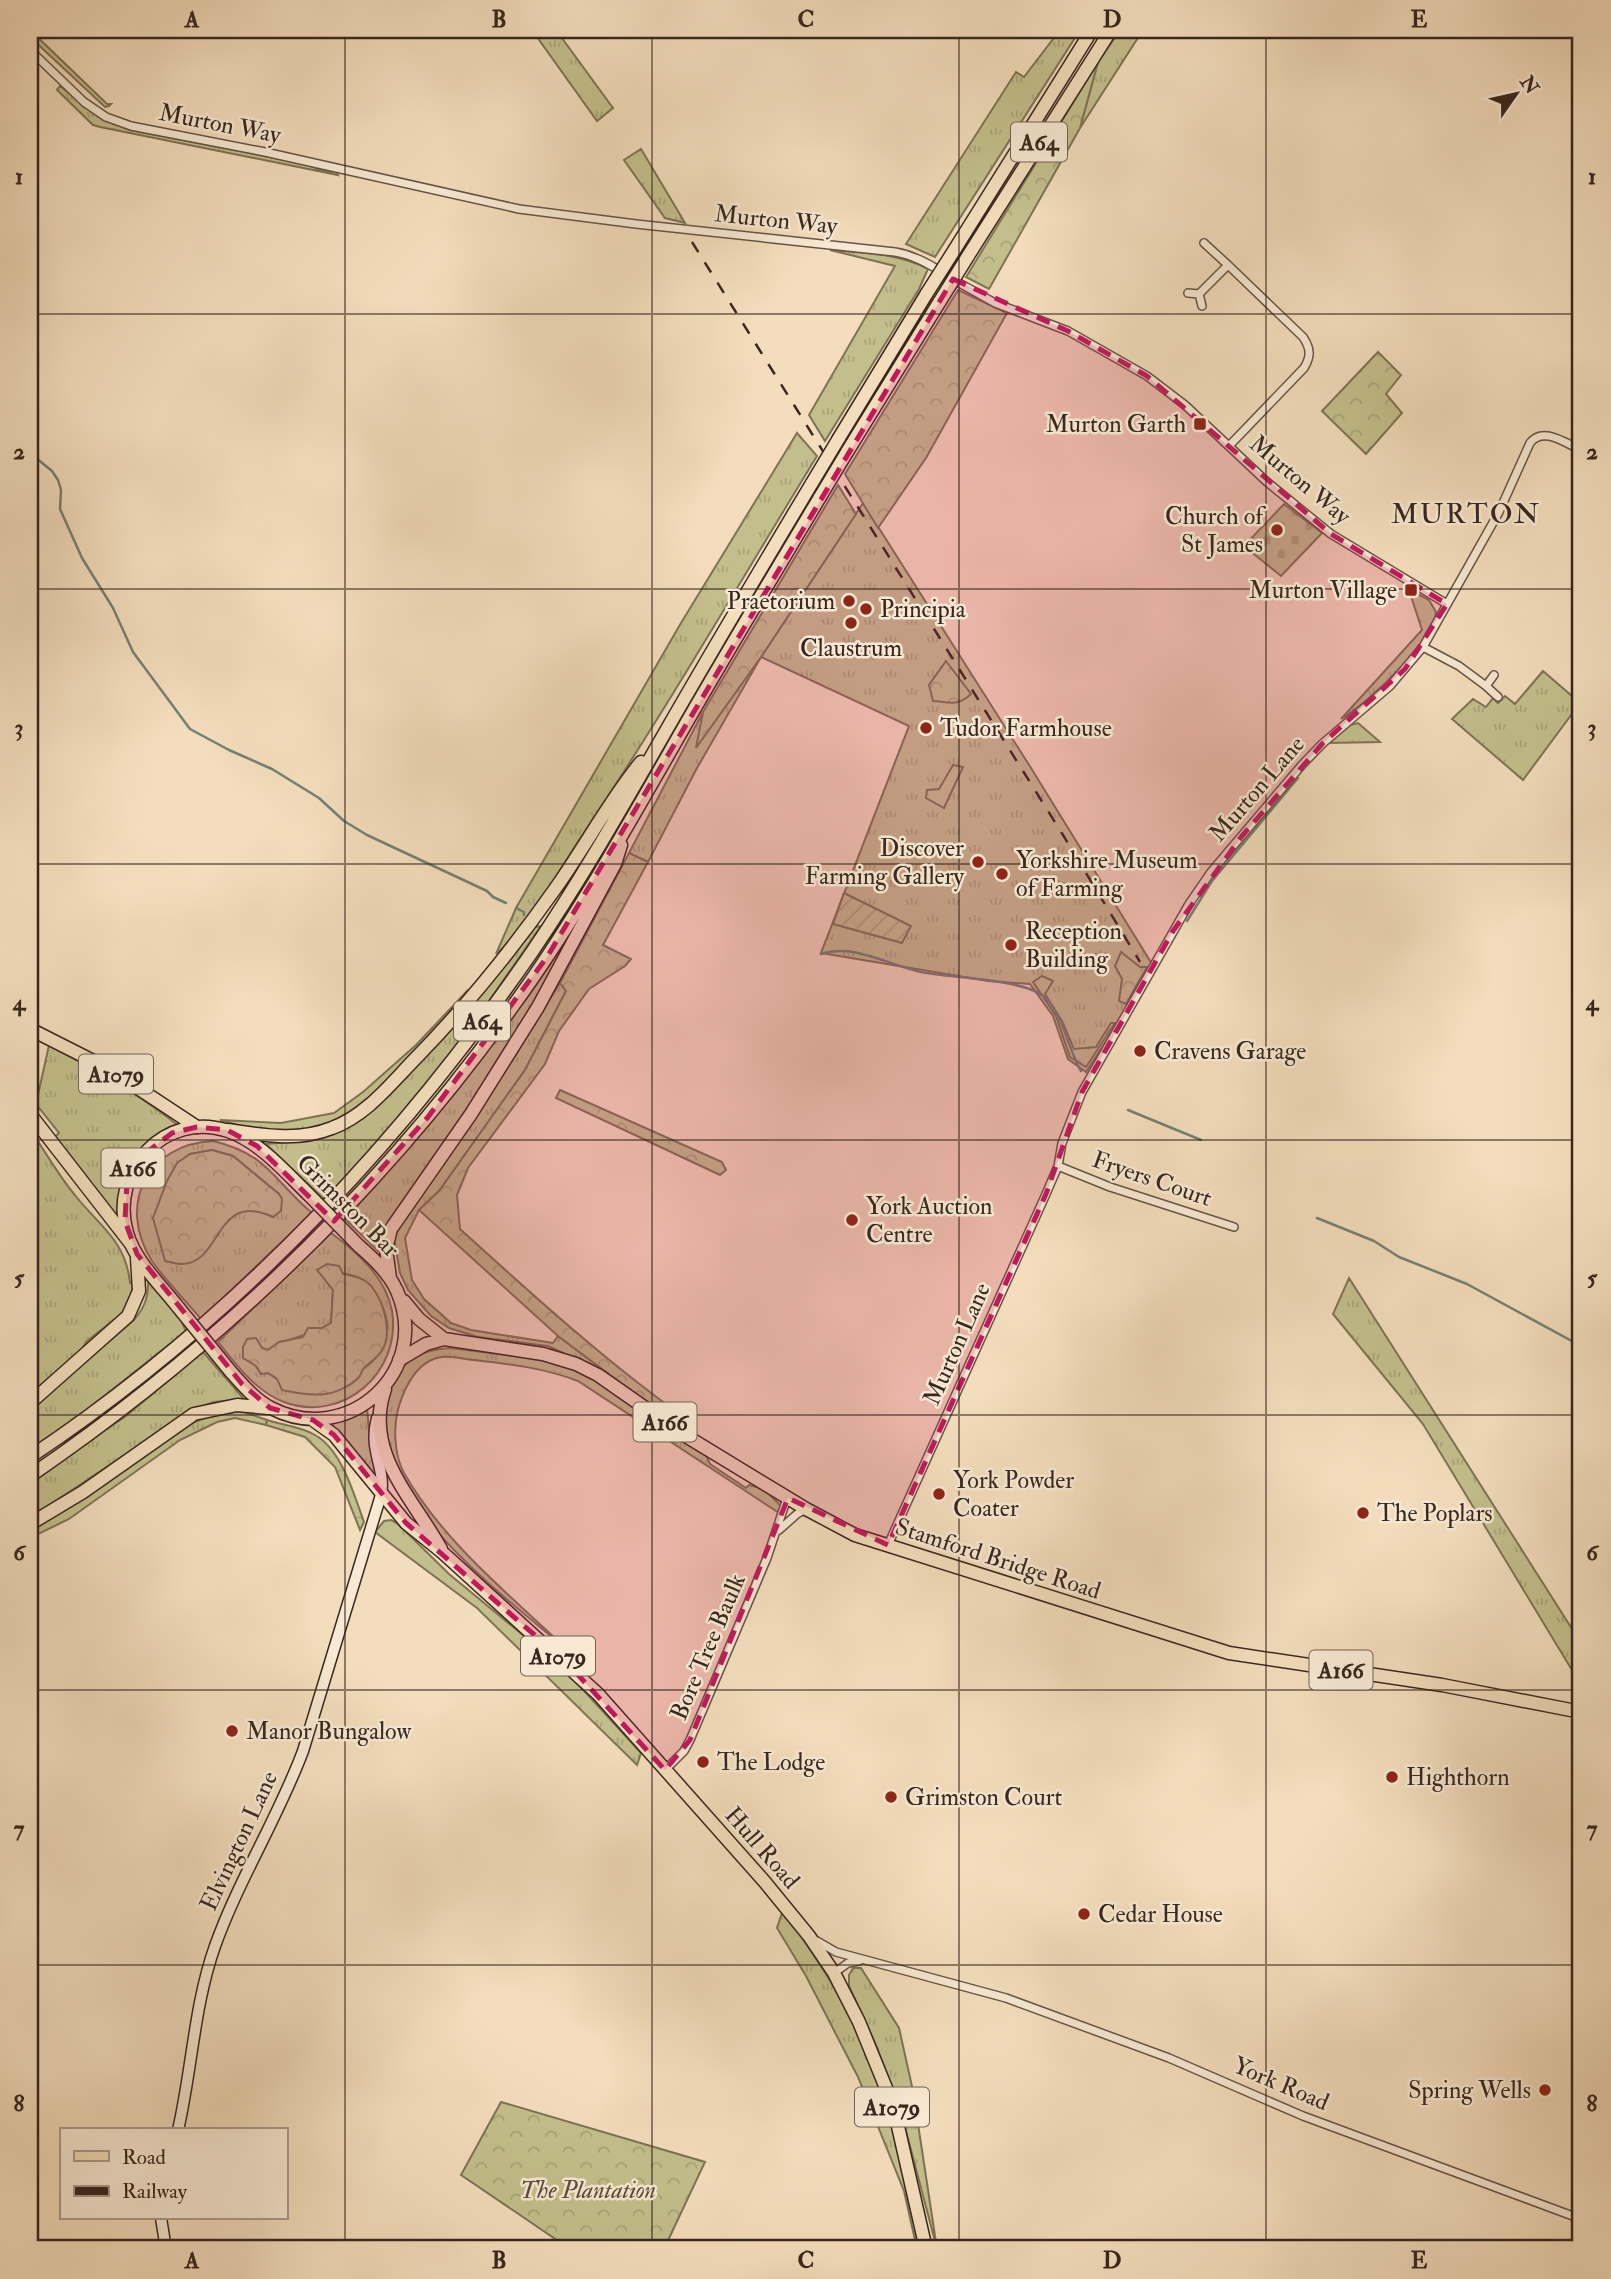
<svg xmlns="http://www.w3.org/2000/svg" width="1611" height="2279" viewBox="0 0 1611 2279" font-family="'IM FELL Double Pica',serif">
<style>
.grass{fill:url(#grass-tufts);stroke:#7e7355;stroke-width:2;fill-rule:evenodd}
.forest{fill:url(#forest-crowns);stroke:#7e7355;stroke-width:2}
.cemetery{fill:url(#cemetery-stones);stroke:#7e7355;stroke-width:2}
.garden{fill:url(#garden-furrows);stroke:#7e7355;stroke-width:2}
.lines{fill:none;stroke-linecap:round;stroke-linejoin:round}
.stream{stroke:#748074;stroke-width:2.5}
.minor-casing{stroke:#675446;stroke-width:10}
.secondary-casing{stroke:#38271e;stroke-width:13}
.primary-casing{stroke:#38271e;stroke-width:15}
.trunk-casing{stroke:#38271e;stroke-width:15}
.minor{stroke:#f7e9d3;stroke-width:7}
.secondary{stroke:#f7e9d3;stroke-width:10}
.primary{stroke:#f3ddbc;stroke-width:12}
.trunk{stroke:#f3ddbc;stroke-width:12}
.rail{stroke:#38271e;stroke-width:2.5;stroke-dasharray:12 12;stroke-linecap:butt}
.trunk-bridge-casing{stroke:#38271e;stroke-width:15;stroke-linecap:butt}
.trunk-bridge{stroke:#f3ddbc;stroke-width:12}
.marked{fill:#c2185b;fill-opacity:0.2;stroke:#c2185b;stroke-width:5;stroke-dasharray:14 9;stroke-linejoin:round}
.grid{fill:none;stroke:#38271e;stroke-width:2;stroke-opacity:0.55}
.poi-dot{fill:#8f2418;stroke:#f7e9d3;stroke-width:2.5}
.labels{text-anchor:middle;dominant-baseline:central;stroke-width:5;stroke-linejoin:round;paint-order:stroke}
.shield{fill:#f7e9d3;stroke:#716154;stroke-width:2}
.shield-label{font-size:23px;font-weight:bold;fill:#38271e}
.street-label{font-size:24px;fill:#38271e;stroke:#f7e9d3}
.poi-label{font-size:24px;fill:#38271e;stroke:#f7e9d3;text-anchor:start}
.park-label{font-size:24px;font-style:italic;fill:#5b4d3a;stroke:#f7e9d3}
.quarter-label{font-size:28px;letter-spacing:2px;fill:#38271e;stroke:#f7e9d3}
.neatline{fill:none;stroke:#38271e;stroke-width:2.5}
.grid-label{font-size:23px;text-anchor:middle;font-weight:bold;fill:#38271e}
</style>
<defs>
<pattern id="grass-tufts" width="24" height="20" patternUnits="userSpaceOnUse" patternTransform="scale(1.75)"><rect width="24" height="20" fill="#c3bf8c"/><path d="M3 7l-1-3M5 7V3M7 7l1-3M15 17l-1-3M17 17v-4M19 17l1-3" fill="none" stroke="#a8a478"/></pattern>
<pattern id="forest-crowns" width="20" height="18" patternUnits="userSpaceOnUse" patternTransform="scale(1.75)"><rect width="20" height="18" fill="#c3bf8c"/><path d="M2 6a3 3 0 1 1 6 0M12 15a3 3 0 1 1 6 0" fill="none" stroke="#a8a478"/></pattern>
<pattern id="cemetery-stones" width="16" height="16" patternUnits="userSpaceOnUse" patternTransform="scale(1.75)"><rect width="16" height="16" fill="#c3bf8c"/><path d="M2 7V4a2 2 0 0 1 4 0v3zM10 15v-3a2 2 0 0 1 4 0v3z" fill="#a8a478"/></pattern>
<pattern id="garden-furrows" width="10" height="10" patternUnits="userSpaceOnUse" patternTransform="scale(1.75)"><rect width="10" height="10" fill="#c3bf8c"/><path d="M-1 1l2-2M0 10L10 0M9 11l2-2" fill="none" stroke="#a8a478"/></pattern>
</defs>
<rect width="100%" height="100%" fill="#f3ddbc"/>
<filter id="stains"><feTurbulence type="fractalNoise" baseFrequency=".00286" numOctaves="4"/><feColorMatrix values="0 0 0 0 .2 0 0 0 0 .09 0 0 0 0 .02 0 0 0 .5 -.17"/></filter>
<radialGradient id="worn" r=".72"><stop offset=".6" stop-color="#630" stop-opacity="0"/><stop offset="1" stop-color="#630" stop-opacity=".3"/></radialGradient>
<path class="grass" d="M 30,30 L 107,104 L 111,104 L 109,106 L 105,107 L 30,37 Z
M 532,30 L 556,30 L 613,108 L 597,121 Z
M 1060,30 L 1080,30 L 935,257 L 906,244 L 1016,72 L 1024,77 Z
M 1120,30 L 1143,30 L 1080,128 L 1098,62 Z
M 60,86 L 101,117 L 130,130 L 306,164 C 316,168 324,174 336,171 L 338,175 L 100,127 L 93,125 L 57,90 Z
M 641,149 L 685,223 L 665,218 L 624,160 Z
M 830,250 C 864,253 897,253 928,269 L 919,289 L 825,441 L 809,415 L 895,266 Z
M 797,433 L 817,456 C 738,585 662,717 577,843 C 555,877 527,929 496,954 L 516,908 L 681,623 Z
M 863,503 L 1031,768 L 1152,964 L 1124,1014 L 1086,1072 L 1068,1059 L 1053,1016 L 1030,984 L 988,981 L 821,953 L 909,726 L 761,657 L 697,768 L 648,862 L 629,853 L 703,712 L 697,746 L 761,657 Z
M 1412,591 L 1429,600 L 1436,612 C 1433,642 1367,704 1341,719 L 1422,630 L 1410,593 Z
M 1543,671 L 1580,703 L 1523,780 L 1452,719 L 1473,699 L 1486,707 L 1493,698 L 1498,703 L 1505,696 L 1515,704 Z
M 1358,723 L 1380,742 L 1329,743 L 1350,725 Z
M 541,926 L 465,1036 L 421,1093 L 325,1200 L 266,1144 C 305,1142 337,1136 368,1113 L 533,927 Z
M 571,931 L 574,933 L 504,1055 L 390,1219 L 378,1251 L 345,1219 C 429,1129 502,1033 571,931 Z
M 560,983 L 566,991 L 525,1070 L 439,1191 L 419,1210 L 405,1238 L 412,1280 L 424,1299 L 451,1323 L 471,1330 L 553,1343 L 558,1336 L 607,1373 L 548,1346 L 478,1337 L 449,1328 L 431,1316 L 408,1290 L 400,1273 L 394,1238 L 402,1222 L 515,1056 Z
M 468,990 C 436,1029 382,1102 335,1121 C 315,1130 289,1133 267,1131 C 251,1130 235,1124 220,1120 L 281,1123 L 334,1113 L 363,1092 L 416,1045 Z
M 49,1045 C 96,1070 139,1094 180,1127 L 144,1149 L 120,1214 L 116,1216 L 55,1137 L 59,1133 L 36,1104 Z
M 37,1140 C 49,1158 60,1177 74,1194 C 98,1225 126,1240 130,1283 L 133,1285 L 130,1301 L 121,1314 L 86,1342 L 76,1360 L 30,1398 L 30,1147 Z
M 213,1141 C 268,1154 273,1180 312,1213 L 201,1319 C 185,1300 166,1281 152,1261 C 116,1204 148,1144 213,1141 ZM 212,1150 L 233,1156 L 279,1194 L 273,1217 C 237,1200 229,1219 208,1247 L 190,1154 Z
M 331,1233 C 357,1252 386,1277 392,1311 C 402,1372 343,1424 284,1402 C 255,1391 237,1365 218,1342 ZM 318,1270 C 331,1272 349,1272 361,1279 C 375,1286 390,1316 387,1332 C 385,1346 375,1362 364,1368 L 277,1379 L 268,1373 L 261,1374 L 256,1366 L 262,1348 L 268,1350 C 287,1337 312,1336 331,1323 L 333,1290 Z
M 1349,1278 L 1581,1643 L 1581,1685 L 1423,1424 L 1333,1314 Z
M 148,1279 L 176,1310 L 186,1331 L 74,1420 L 30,1450 L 30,1409 L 134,1320 C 145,1307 149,1296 148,1279 Z
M 451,1348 L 546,1360 L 574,1368 L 607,1386 L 706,1455 L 710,1464 L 746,1488 L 749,1485 L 764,1489 L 781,1506 L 779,1513 L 578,1381 C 544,1368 510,1364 474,1360 C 464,1359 452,1356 442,1357 C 418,1360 405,1386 399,1406 C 393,1426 394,1455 404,1473 C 444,1543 512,1597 570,1652 C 509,1600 343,1480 391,1385 C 406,1357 420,1350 451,1348 Z
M 203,1352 L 244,1399 L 214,1402 L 194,1409 L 30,1518 L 30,1482 L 126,1416 Z
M 367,1408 L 370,1442 L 378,1477 L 374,1477 L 331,1423 Z
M 241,1411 L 267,1420 L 266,1425 L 235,1418 L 217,1422 L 180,1440 L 69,1519 L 30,1538 L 30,1528 L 180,1429 C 200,1418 218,1413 241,1411 Z
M 391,1520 L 397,1523 L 449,1574 L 564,1669 L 641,1753 L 637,1765 L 477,1608 L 375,1532 L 384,1521 Z
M 783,1910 C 814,1955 847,2002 868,2053 C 894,2116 906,2183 922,2249 L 917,2249 L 904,2191 L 858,2077 L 806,1976 L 777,1928 Z
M 853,1968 L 861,1968 L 899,2028 L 913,2091 L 937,2249 L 900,2108 L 876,2045 L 849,1986 L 849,1975 Z"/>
<path class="forest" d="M 1098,62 L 1080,128 L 989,289 L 966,277 Z
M 958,290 L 1007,313 L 926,458 L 878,528 L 845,474 Z
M 1378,352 L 1401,375 L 1386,394 L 1402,413 L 1366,454 L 1322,411 Z
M 838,485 L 856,514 L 761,657 L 696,748 L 703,712 Z
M 946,661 L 971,694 C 957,707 950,702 933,701 L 929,685 Z
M 953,765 L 963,767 L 944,808 L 926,798 L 927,790 L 939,789 Z
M 629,853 L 648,862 L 603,945 L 631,959 L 625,966 L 589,989 L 559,1031 L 545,1064 L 468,1168 L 457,1195 L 460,1229 C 536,1298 612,1367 696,1426 L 665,1416 L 558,1336 L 419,1210 L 439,1191 L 525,1070 L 566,991 L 560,983 Z
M 1121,952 L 1140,967 L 1147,967 L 1126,1004 L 1119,1001 L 1122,979 L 1115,966 Z
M 1042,976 L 1053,981 L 1045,994 L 1062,1021 L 1074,1049 L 1096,1047 L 1111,1023 L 1115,1023 L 1086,1067 L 1070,1057 L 1056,1016 L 1033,982 Z
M 560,1090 L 722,1162 L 726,1170 L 720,1175 L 556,1098 Z
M 212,1150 L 233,1156 L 279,1194 L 282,1199 L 281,1211 L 273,1217 C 214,1190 223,1263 182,1264 C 176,1264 170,1262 165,1261 L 153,1218 L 167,1181 L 177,1163 L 190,1154 Z
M 327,1264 L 339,1266 L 343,1274 C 354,1276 365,1278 372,1287 C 384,1303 392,1331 383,1349 C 378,1358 371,1361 364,1368 C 360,1372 363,1373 359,1377 C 352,1385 336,1393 325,1394 C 311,1396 296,1393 282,1390 L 277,1379 L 268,1373 L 261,1374 L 256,1366 L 243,1358 L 243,1347 L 247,1339 L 256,1338 L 262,1348 L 268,1350 L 279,1342 L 303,1337 L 308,1328 L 322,1328 L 331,1323 L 333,1290 L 317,1270 Z
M 267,1420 C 282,1425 302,1427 315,1435 C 342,1450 354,1495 364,1522 L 360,1530 L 335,1467 L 305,1437 L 266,1425 Z
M 501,2102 L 705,2162 L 664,2249 L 570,2249 L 461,2175 Z"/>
<path class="cemetery" d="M 1284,504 L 1322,533 L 1281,576 L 1244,546 Z"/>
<path class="garden" d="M 844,893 L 911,926 L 902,943 L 833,924 Z"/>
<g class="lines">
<path class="stream" d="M 850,30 L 853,30
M 30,453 L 52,471 L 58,480 L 61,490 L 60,509 L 82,558 L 113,608 L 133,652 L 190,729 L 229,750 L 272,769 L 319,798 L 344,821 L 367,835 L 487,891 L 493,897 L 506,903
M 516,908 L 524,912 L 524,915
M 1187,921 L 1212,881 L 1298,778
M 821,954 C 854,943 888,965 921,972 C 951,978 1019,979 1042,995 C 1062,1009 1068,1050 1081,1071
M 1128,1110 L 1201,1140
M 1317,1218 L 1374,1241 L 1399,1257 L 1467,1284 L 1581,1346"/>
<defs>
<path id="minor" d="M 30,50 L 84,102 L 106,117 L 131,126 L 265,152 L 519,209 L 636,224 L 895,252 C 913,255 927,263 942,272
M 1204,243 L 1228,265
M 952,279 L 995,303 L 1068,331 L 1147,376 L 1185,405 L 1267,482 L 1331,534 L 1447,604
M 1188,293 L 1199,294 L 1228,265 L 1303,337 C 1311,349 1311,356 1304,368 L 1229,446
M 1199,294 L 1202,306
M 1423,647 L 1459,666 L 1486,686 L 1494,675
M 1486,686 L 1498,697
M 1058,1166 L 1110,1187 L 1234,1227
M 779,1530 L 797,1514 L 806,1509
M 888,1545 L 1046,1194 L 1058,1166 L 1062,1143 L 1082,1092 L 1189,904 L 1211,872 L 1301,766 L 1322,744 L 1390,686 L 1423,647 L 1499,512 L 1530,443 C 1543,426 1565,443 1581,450
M 665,1770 L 684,1751 L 690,1740 L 767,1558 L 787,1498
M 817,1941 L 836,1952 L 1006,1998 L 1169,2058 L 1303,2116 L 1581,2219
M 834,1973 L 848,1963 L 859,1961"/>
<path id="secondary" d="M 178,2130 C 192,2070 194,2005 215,1946 C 239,1879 278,1818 303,1751 L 381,1495 C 386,1467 368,1451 377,1418
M 161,2218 L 166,2249"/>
<path id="primary" d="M 30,1029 L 109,1069 L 197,1127
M 30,1114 L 131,1244"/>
<path id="trunk" d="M 955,249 L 1092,30
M 968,256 L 1111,30
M 839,438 L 927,293
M 847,452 L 940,301
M 227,1130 C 263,1135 297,1142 332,1128 C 365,1116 389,1086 413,1061 C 465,1008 512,950 555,889 C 585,847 609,801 641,762
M 390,1278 L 386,1249 L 391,1229 L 471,1114 L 538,1007 L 615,864 L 621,845
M 404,1301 L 419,1319 L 444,1339
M 178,1307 C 160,1284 135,1261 127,1233 C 109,1171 165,1110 228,1131 C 260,1142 284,1171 308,1194
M 399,1360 L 426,1344 L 444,1339 L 543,1354 L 576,1364 L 598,1375 L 681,1433 L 806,1509 L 855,1535 L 1229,1653 L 1442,1685 L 1581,1712
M 231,1372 C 243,1385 255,1400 271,1408 C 348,1448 432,1371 397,1291 C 389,1273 374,1259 359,1246
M 385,1389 C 363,1452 413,1498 441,1549
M 30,1403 L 128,1316 L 139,1291 L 137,1258
M 313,1420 L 334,1435 L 406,1523 L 442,1552 L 598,1694 L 764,1881 L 809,1936 L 834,1973 L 859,2022 L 886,2088 L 897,2122 L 926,2249
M 30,1457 C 229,1324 396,1149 532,952 C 581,880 624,804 667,729 C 714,647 763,565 812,483
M 30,1476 C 217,1348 381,1190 513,1006 C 572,925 621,837 671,750 C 719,665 770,581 820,497
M 30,1524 L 83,1492 L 194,1414 L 237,1405 L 268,1408"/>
</defs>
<use href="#minor" class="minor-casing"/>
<use href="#secondary" class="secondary-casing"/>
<use href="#primary" class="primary-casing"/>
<use href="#trunk" class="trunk-casing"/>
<use href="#minor" class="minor"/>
<use href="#secondary" class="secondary"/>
<use href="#primary" class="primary"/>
<use href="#trunk" class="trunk"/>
<path class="rail" d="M 692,242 L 1063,835 L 1140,962"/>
<defs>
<path id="trunk-bridge" d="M 927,293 L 955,249
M 940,301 L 968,256
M 812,483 L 839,438
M 820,497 L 847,452
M 308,1194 L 359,1246
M 178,1307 L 231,1372"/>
</defs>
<use href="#trunk-bridge" class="trunk-bridge-casing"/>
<use href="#trunk-bridge" class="trunk-bridge"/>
</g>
<path class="marked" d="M 953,279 L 1068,331 L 1147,376 L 1331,534 L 1447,604 L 1405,669 L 1322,744 L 1242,836 L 1173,931 L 1082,1092 L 1046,1194 L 888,1545 L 788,1498 L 690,1740 L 665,1770 L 569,1665 L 406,1523 L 334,1435 L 313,1420 L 270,1408 L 242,1384 L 137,1254 L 125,1221 L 127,1180 L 142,1156 L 172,1133 L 197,1127 L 227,1130 L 257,1146 L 334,1221 L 428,1117 L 547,957 Z"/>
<path class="grid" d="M 345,30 L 345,2249M 652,30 L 652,2249M 959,30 L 959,2249M 1266,30 L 1266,2249M 30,314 L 1581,314M 30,589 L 1581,589M 30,864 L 1581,864M 30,1140 L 1581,1140M 30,1415 L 1581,1415M 30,1690 L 1581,1690M 30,1965 L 1581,1965"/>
<g class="poi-dot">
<rect x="1193" y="417" width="14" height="14" rx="3.5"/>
<circle cx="1277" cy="530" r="7"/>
<rect x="1404" y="583" width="14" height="14" rx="3.5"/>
<circle cx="849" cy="601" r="7"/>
<circle cx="866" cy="609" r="7"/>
<circle cx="851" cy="623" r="7"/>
<circle cx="926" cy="728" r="7"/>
<circle cx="978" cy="862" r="7"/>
<circle cx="1002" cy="874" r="7"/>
<circle cx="1011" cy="945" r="7"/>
<circle cx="1140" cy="1051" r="7"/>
<circle cx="852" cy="1220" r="7"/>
<circle cx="939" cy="1494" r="7"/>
<circle cx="1363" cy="1513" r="7"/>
<circle cx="232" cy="1731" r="7"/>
<circle cx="703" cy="1762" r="7"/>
<circle cx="1392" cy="1777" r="7"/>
<circle cx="891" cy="1797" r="7"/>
<circle cx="1084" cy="1914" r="7"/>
<circle cx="1545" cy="2090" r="7"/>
</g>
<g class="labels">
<g class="shield">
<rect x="1011" y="122.5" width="56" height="39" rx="5"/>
<rect x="454" y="1001.5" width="56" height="39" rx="5"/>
<rect x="79" y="1054.5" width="74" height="39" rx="5"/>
<rect x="101.5" y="1148.5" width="63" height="39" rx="5"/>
<rect x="633.5" y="1402.5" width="63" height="39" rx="5"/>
<rect x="521" y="1636.5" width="74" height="39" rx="5"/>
<rect x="1309.5" y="1650.5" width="63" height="39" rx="5"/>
<rect x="855" y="2087.5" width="74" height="39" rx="5"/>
</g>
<g class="shield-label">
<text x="1039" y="142">A64</text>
<text x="482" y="1021">A64</text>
<text x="116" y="1074">A1079</text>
<text x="133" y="1168">A166</text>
<text x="665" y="1422">A166</text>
<text x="558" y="1656">A1079</text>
<text x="1341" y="1670">A166</text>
<text x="892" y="2107">A1079</text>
</g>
<g class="street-label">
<text transform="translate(220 124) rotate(11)">Murton Way</text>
<text transform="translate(776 220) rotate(6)">Murton Way</text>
<text transform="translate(1300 480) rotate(40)">Murton Way</text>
<text transform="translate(1257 789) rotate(-49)">Murton Lane</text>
<text transform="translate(1152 1179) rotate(19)">Fryers Court</text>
<text transform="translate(348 1206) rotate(45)">Grimston Bar</text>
<text transform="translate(957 1344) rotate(-66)">Murton Lane</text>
<text transform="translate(998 1559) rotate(18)">Stamford Bridge Road</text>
<text transform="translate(708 1647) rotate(-67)">Bore Tree Baulk</text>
<text transform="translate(239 1841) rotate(-65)">Elvington Lane</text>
<text transform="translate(762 1848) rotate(49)">Hull Road</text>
<text transform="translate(1281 2084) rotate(23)">York Road</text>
</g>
<g class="poi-label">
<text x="1186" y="424" text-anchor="end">Murton Garth</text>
<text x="1263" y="516" text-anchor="end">Church of<tspan x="1263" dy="28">St James</tspan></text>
<text x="1397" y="590" text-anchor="end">Murton Village</text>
<text x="835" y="601" text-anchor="end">Praetorium</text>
<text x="880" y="609">Principia</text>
<text x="851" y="648" text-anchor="middle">Claustrum</text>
<text x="940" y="728">Tudor Farmhouse</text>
<text x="964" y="848" text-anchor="end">Discover<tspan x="964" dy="28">Farming Gallery</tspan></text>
<text x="1016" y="860">Yorkshire Museum<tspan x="1016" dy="28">of Farming</tspan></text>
<text x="1025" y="931">Reception<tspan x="1025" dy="28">Building</tspan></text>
<text x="1154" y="1051">Cravens Garage</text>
<text x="866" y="1206">York Auction<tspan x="866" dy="28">Centre</tspan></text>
<text x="953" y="1480">York Powder<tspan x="953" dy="28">Coater</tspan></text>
<text x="1377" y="1513">The Poplars</text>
<text x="246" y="1731">Manor Bungalow</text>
<text x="717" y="1762">The Lodge</text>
<text x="1406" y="1777">Highthorn</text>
<text x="905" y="1797">Grimston Court</text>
<text x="1098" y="1914">Cedar House</text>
<text x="1531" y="2090" text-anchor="end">Spring Wells</text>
</g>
<g class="park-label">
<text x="588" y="2190">The Plantation</text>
</g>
<g class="quarter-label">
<text x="1466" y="514">MURTON</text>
</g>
</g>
<rect width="1611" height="2279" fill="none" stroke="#f3ddbc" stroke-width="77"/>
<rect x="60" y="2128" width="228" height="91" fill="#f7e9d3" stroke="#ab9b8b" stroke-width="2"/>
<rect x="74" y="2151" width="35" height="10" fill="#f3ddbc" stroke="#ab9b8b" stroke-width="2"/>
<text x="122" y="2164" font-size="21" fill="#38271e">Road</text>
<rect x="74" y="2186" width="35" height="10" fill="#38271e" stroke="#ab9b8b" stroke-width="2"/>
<text x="122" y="2198" font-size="21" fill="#38271e">Railway</text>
<g transform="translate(1516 94) rotate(56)" stroke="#f7e9d3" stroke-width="5" paint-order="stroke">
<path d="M0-5L12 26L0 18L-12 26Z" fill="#38271e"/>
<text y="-10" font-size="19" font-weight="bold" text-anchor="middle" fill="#38271e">N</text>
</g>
<rect x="38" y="38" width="1534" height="2202" class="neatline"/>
<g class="grid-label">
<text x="192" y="27">A</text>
<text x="499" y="27">B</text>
<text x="806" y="27">C</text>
<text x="1112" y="27">D</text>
<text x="1419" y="27">E</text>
<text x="19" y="184">1</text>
<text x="1592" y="184">1</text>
<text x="19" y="459">2</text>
<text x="1592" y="459">2</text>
<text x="19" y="735">3</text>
<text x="1592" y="735">3</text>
<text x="19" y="1010">4</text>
<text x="1592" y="1010">4</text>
<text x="19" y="1285">5</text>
<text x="1592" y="1285">5</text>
<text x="19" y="1560">6</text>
<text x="1592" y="1560">6</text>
<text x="19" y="1836">7</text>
<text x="1592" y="1836">7</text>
<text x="19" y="2111">8</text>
<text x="1592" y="2111">8</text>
<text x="192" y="2268">A</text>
<text x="499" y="2268">B</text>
<text x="806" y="2268">C</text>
<text x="1112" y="2268">D</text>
<text x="1419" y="2268">E</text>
</g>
<rect width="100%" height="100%" filter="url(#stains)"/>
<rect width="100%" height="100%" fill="url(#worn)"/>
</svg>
